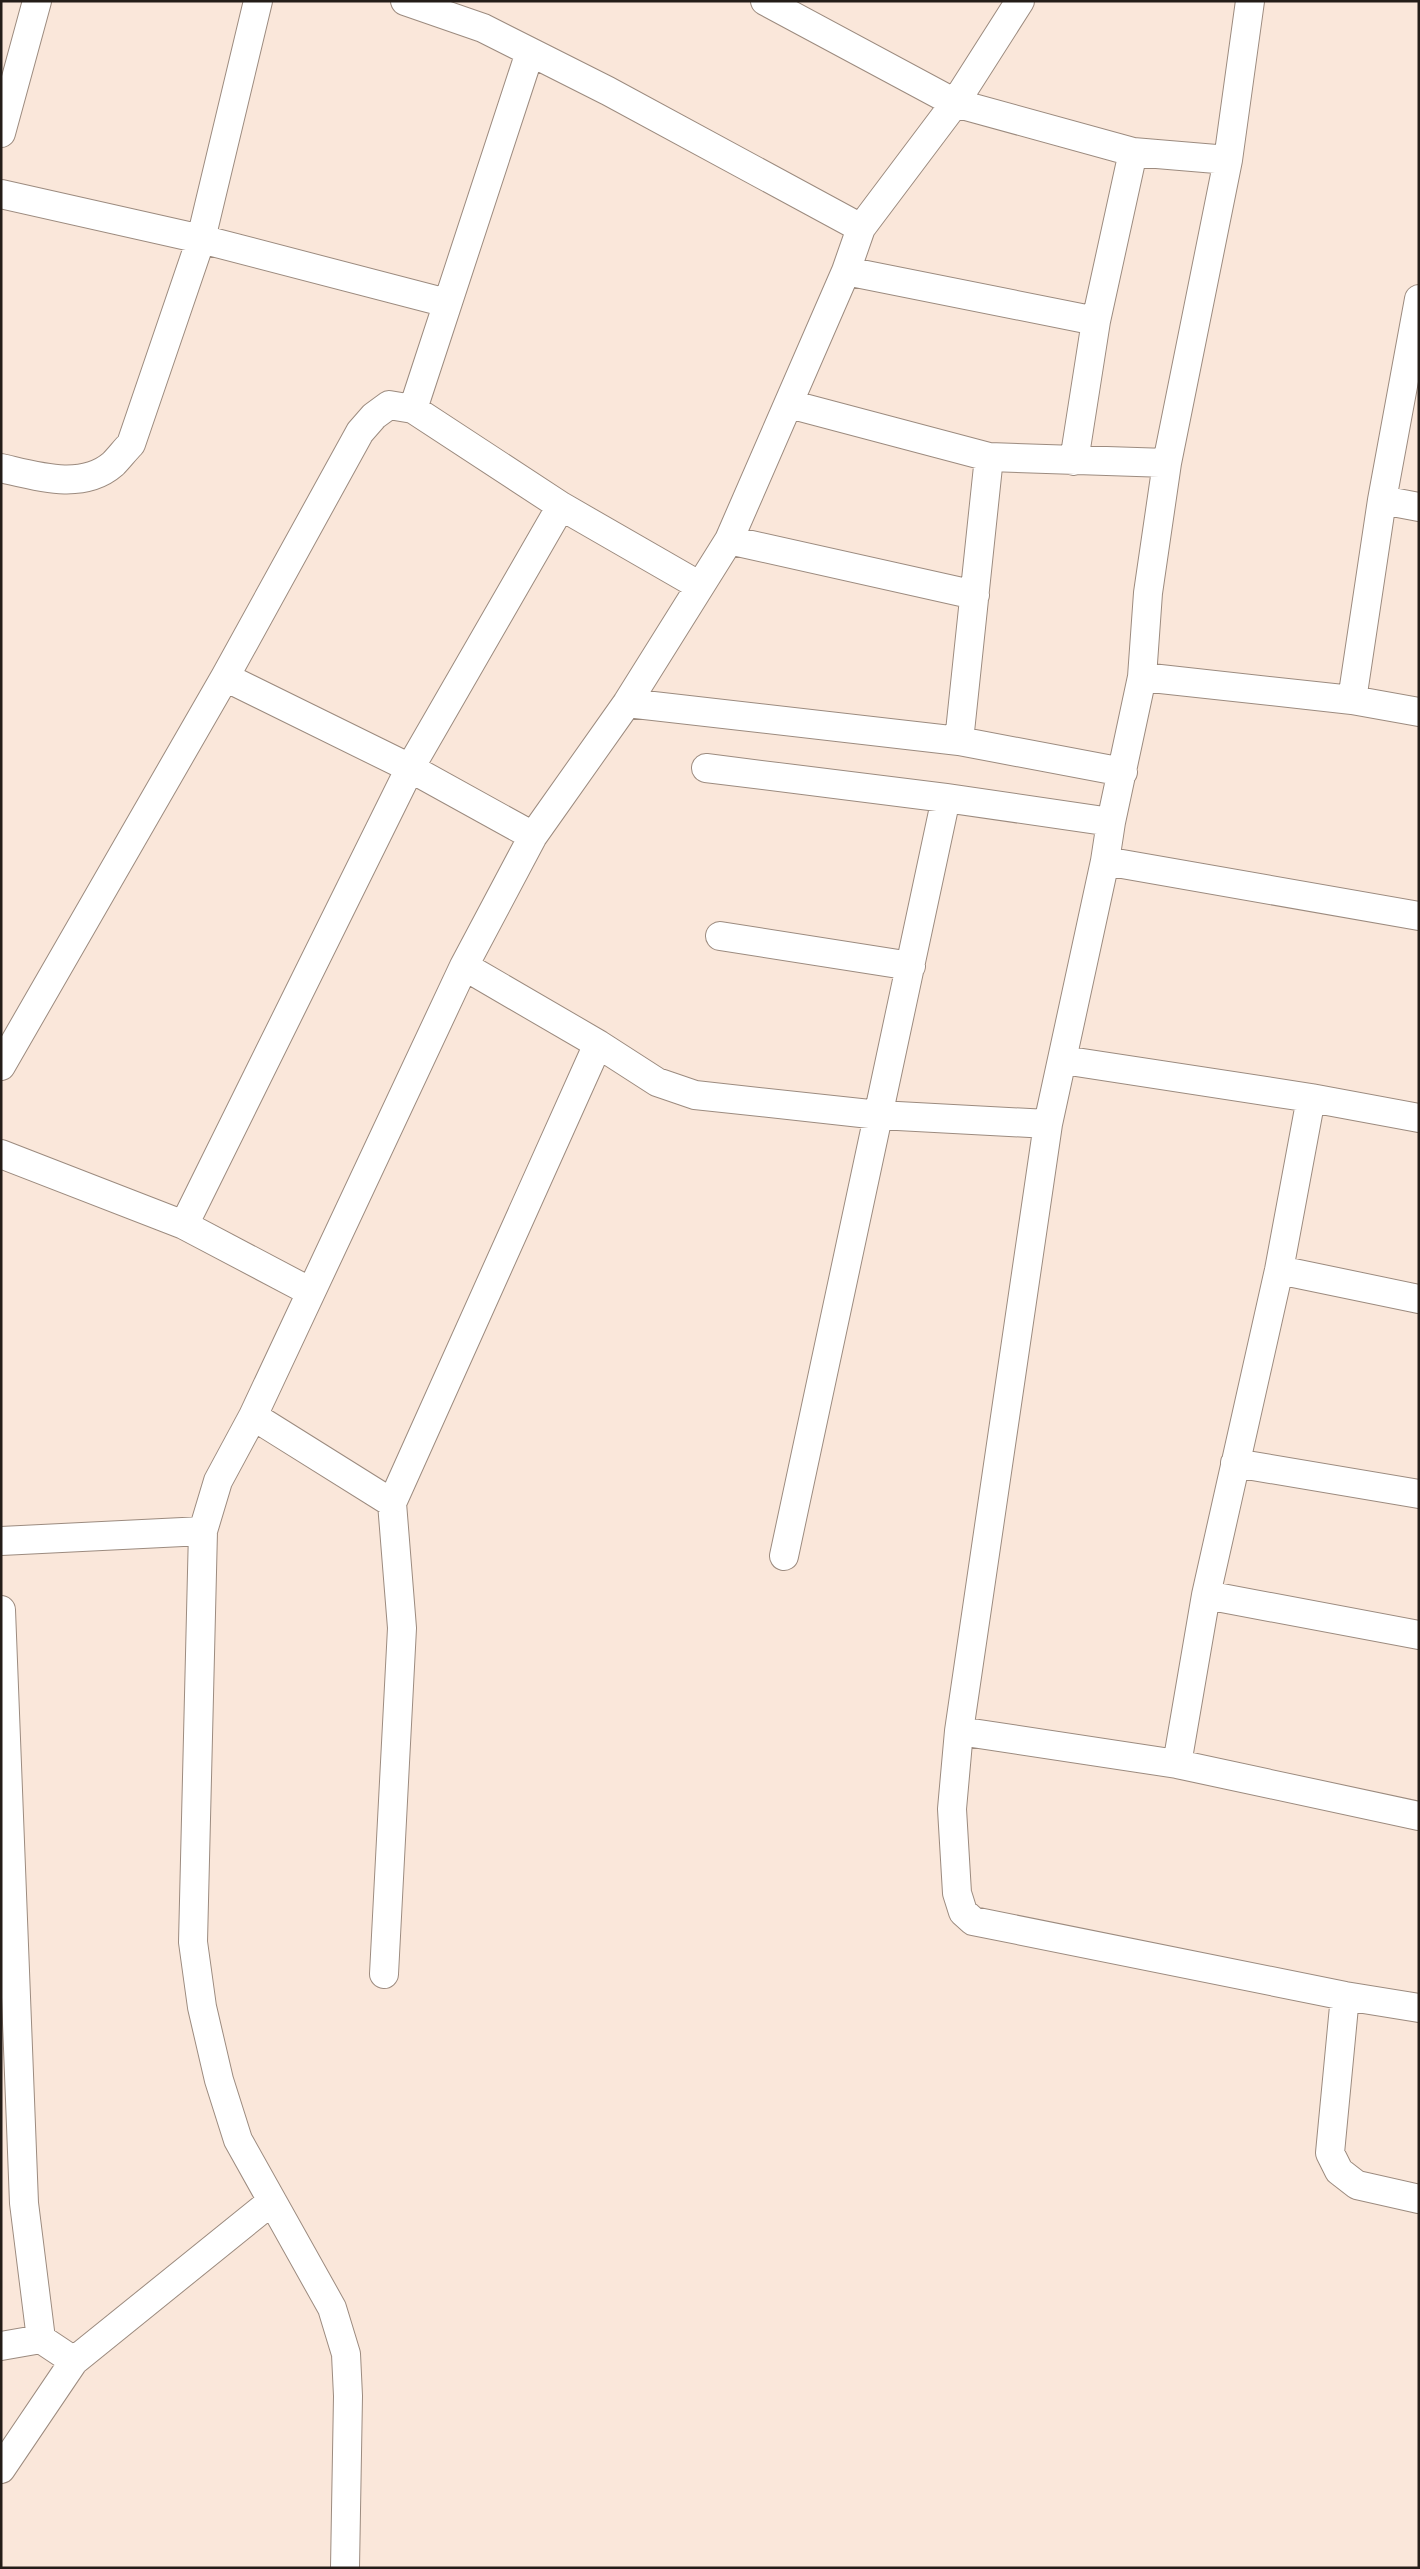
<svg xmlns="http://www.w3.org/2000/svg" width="1420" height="2569" viewBox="0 0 1420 2569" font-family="'Fira Sans',sans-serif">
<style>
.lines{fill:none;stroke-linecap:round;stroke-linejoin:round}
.minor-casing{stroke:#9c8b7f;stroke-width:30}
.minor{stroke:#fff;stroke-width:28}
</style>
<rect width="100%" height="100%" fill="#fae7da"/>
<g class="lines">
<defs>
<path id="minor" d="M 405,1 L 483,28 L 608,91 L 861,228
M 765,1 L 955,103 L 1133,152 L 1096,321 L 1074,461
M 1250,1 L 1228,160 L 1167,463 L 1148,593 L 1142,677 L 1111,822 L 1105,861 L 1048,1124 L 959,1731 L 952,1809 L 957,1893 L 963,1912 L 973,1921 L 1345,1996 L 1419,2008
M 1,133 L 37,1
M 1133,152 L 1228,160
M 1,194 L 201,239 L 447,303
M 846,271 L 1096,321
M 789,404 L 989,457 L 1167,463
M 413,409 L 530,52
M 1,468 C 36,476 82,491 113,464 C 119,458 125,450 131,444 L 201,239 L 258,1
M 1382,500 L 1419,507
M 729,540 L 975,595
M 225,677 L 410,768 L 533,836
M 1142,677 L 1352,700 L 1419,712
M 1352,700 L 1382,500 L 1419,299
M 627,703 L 959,741 L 1123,772
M 959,741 L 989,457
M 706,768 L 946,798 L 1111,822
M 1105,861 L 1419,916
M 720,936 L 911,966
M 464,966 L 598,1044 L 657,1082 L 695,1095 L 879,1115 L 1048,1124
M 1063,1060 L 1311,1098 L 1419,1118
M 1,1066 L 225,677 L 360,432 L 374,416 L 389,405 L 413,409 L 561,506 L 700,586
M 1,1154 L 184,1225 L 311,1292
M 184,1225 L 410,768 L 561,506
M 1279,1270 L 1419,1299
M 253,1416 L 392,1503
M 1235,1463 L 1419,1494
M 1,1541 L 203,1531
M 784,1556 L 946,798
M 1206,1595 L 1419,1635
M 1,1610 L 24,2203 L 41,2339
M 959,1731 L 1177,1764 L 1419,1816
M 1177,1764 L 1206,1595 L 1279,1270 L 1311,1098
M 384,1974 L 402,1628 L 392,1503 L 598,1044
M 1345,1996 L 1330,2153 L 1339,2171 L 1357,2185 L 1419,2199
M 1,2346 L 41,2339 L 74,2361 L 272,2201
M 1,2469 L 74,2361
M 345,2568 L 348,2396 L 346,2354 L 332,2308 L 238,2140 L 219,2080 L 202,2007 L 193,1942 L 203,1531 L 218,1481 L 253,1416 L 464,966 L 533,836 L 627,703 L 729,540 L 846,271 L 861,228 L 955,103 L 1020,1"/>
</defs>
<use href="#minor" class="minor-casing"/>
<use href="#minor" class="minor"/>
</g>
<rect width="1420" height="2569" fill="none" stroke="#241d18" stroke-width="5"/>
</svg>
